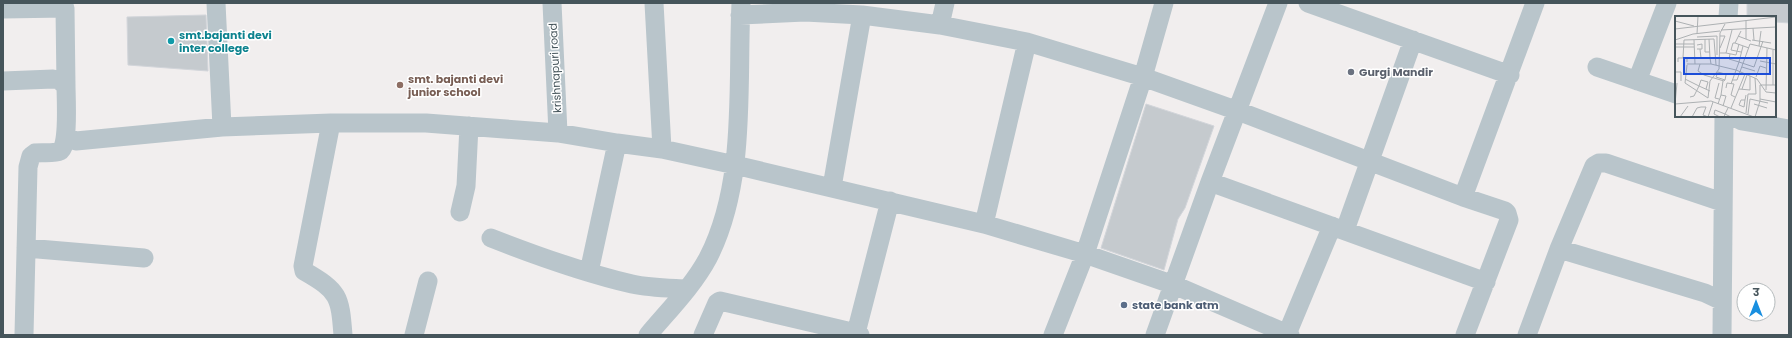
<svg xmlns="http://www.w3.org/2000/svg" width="1792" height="338" viewBox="0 0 1792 338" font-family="Poppins,'Noto Sans Devanagari',sans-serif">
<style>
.building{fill:#c5cace;stroke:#d2d5da}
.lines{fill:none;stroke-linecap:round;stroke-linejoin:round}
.minor{stroke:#b9c5cb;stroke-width:19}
.culture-dot{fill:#0f9aa8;stroke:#fff;stroke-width:1.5}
.worship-dot{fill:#6b7280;stroke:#fff;stroke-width:1.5}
.education-dot{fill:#8d6e63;stroke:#fff;stroke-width:1.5}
.service-dot{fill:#5c6f8a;stroke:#fff;stroke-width:1.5}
.labels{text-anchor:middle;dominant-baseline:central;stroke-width:3;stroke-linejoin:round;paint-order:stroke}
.culture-label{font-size:11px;font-weight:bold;fill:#0d838f;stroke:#fff;text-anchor:start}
.street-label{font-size:11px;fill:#46555b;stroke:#fff}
.worship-label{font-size:11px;font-weight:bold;fill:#5b616d;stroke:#fff;text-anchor:start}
.education-label{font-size:11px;font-weight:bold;fill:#785e54;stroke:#fff;text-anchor:start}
.service-label{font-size:11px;font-weight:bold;fill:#4e5e75;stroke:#fff;text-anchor:start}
.inset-road{fill:none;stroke:#adb1b3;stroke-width:1}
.view{fill:#1d4ed8;fill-opacity:0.15;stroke:#1d4ed8;stroke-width:2}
.inset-edge{fill:none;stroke:#46555b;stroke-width:2}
</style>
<rect width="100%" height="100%" fill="#f1eeee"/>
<path class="building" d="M 1747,3 L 1789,3 L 1789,23 L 1775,22 L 1775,17 L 1747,17 Z
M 206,15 L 208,71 L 128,65 L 127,17 Z
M 1146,104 L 1214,126 L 1185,208 L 1178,219 L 1164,270 L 1101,248 Z"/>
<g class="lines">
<path class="minor" d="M 216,3 L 222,127
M 552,3 L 558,133
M 654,3 L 662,149
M 945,3 L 940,25 L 1027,42 L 1143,77 L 1085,254 L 1053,335
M 1164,3 L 1143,77 L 1238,111 L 1463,197 L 1535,3
M 1308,3 L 1510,75
M 3,9 L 65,8 L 66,86
M 740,15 L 805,12 L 862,15 L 940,25
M 1728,17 L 1729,3
M 1597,67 L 1676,94
M 3,81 L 53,79 L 59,80 L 66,86 C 66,96 69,147 60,151 C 54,154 42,152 35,153 L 31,156 L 28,167 L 24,335
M 1637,81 L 1667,3
M 1732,116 L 1742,121 L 1789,129
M 331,123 L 303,266 L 304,271 C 339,291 340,296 343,335
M 67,136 L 71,139 L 76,141 L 222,127 L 331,123 L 426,123 L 558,133 L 617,143 L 662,149 L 735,165 L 984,224 L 1085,254 L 1174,285 L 1290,335
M 1210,182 L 1486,282
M 832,187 L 862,15
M 1463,197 L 1505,211 L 1507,213 L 1509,220 L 1465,335
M 460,212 L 466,186 L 469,126
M 984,224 L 1027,42
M 1345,230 L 1413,40
M 491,238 C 537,256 584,273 632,284 C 650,288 669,288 687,289
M 26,248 L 144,258
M 1559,249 L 1705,293 L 1722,301
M 589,272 L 617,143
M 856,333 L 890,201
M 1287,334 L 1332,226
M 414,335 L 428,281
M 648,335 C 669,310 693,286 708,258 C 747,182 737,86 741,3
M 703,335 L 717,303 L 720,301 L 856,333 L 860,335
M 1155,335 L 1210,182 L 1278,3
M 1527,335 L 1559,249 L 1594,166 L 1599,163 L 1606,163 L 1722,202
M 1722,335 L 1724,116"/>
</g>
<circle class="culture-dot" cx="171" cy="41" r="4"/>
<circle class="worship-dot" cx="1351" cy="72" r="4"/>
<circle class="education-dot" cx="400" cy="85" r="4"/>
<circle class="service-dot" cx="1124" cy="305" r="4"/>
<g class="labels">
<g class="culture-label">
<text x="179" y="35">smt.bajanti devi<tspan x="179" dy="13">inter college</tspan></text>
</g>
<g class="street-label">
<text transform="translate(555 68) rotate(-93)">krishnapuri road</text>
</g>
<g class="worship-label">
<text x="1359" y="72">Gurgi Mandir</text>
</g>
<g class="education-label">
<text x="408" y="79">smt. bajanti devi<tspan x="408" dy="13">junior school</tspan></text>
</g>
<g class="service-label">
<text x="1132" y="305">state bank atm</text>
</g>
</g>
<g transform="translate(1675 16)">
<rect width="101" height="101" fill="#f1eeee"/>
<path class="inset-road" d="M 71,4 L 71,23M 0,5 L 19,10M 78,12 L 79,24M 0,13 L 101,1M 46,14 L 101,11M 66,15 L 60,27 L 74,32M 22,18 L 23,0M 45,20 L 50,20 L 45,32M 63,20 L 76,25M 22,21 L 42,20 L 42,39M 30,23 L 30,36 L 35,36M 34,23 L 35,42M 0,24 L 18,18 L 45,15M 19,24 L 20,48M 77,24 L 96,27M 60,27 L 58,27 L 56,34 L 66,36M 0,28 L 19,28M 68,30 L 64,46 L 79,51 L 88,25M 84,30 L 86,15M 0,31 L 19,31M 22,33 L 27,33 L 27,28 L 22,29M 25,33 L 26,42 L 35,42 L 36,48M 45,37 L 51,37 L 57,14M 51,37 L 61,39 L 64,28M 55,38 L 54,43 L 64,46 L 56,68M 8,42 L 9,24 L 39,23 L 41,49M 85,45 L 101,48M 3,46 L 3,42 L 12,42 L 12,46M 12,48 L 36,48 L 61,54 L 82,63 L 91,76 L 101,77M 25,48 L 23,55 L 29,59M 12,49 L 10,67 L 33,82M 67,51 L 80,55M 0,56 L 6,56 L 6,65M 29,59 L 49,65 L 50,64 L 51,59 L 50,58 L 43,56 L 41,61 L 50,64M 81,61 L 85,50 L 91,52M 10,63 L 24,70 L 19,80 L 15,81M 57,64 L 62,64 L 75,28 L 101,34M 98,69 L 98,34M 51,72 L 52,67 L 59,68 L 56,79 L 60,81M 31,73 L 33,66 L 26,64 L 24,70 L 35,75M 64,73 L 75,74 L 75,60M 67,73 L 72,59M 91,74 L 92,32M 46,79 L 48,65M 33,82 L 35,65 L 44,53 L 45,17 L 50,8M 44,83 L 40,82 L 44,67M 85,83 L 101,86M 70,84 L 69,91 L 64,89 L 66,84 L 70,84 L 71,79M 0,88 L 2,67M 0,88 L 36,85 L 79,101M 43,88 L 46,79 L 51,80 L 48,90M 79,88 L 92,92M 101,88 L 101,101M 53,92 L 50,98 L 56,101M 56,92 L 70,58M 71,97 L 73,78 L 81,78 L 80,62M 73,98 L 75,83 L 93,87M 5,101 L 13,90M 17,101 L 22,92 L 26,91 L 31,91 L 28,99 L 33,101M 33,101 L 38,86M 45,101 L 39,98 L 40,94 L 50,98 L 49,101M 80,101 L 85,85 L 85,69 L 101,69"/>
<path class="view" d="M 9,42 L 95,42 L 95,58 L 9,58 Z"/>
<rect width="101" height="101" class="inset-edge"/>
</g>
<rect width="1792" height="338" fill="none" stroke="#46555b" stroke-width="8"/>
<g transform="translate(1756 302)"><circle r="19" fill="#ffffff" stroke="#b5bbbd"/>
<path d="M0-3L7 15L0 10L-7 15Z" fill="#198fe0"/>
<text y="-6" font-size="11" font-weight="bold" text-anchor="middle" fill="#46555b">उ</text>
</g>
</svg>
